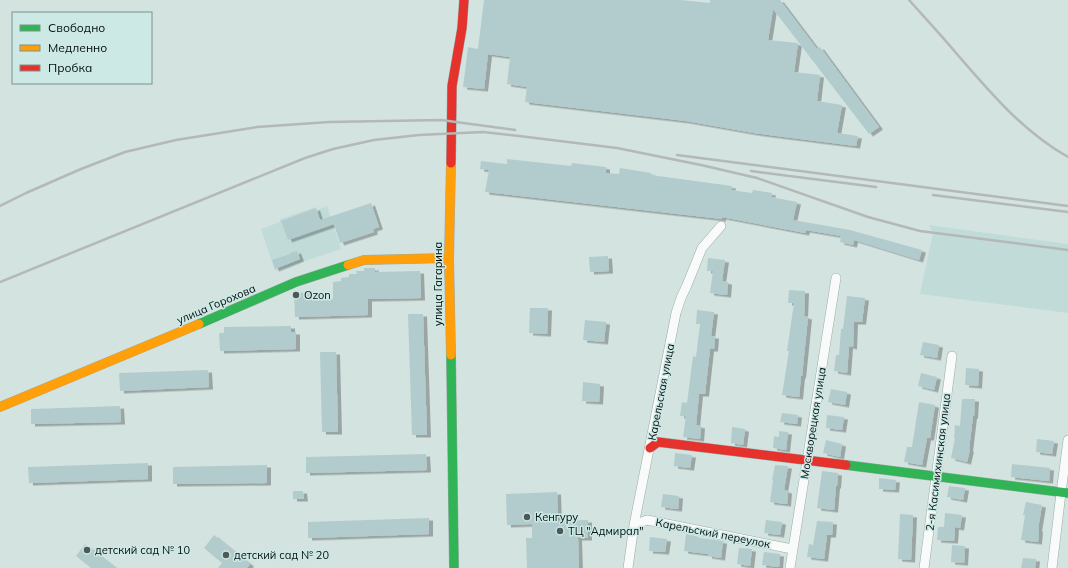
<svg xmlns="http://www.w3.org/2000/svg" width="1068" height="568" viewBox="0 0 1068 568" font-family="Mulish,sans-serif">
<style>
.built{fill:#c1dcd8}
.building{fill:#b2ccce;filter:url(#shadow)}
.lines{fill:none;stroke-linecap:round;stroke-linejoin:round}
.street-casing{stroke:#9eaaa7;stroke-width:10}
.fast-casing{stroke:#9eaaa7;stroke-width:10}
.slow-casing{stroke:#9eaaa7;stroke-width:10}
.jam-casing{stroke:#9eaaa7;stroke-width:10}
.street{stroke:#f8fbfa;stroke-width:9}
.fast{stroke:#30b455;stroke-width:9}
.slow{stroke:#ff9f0a;stroke-width:9}
.jam{stroke:#e5322d;stroke-width:9}
.rail{stroke:#b4b8b7;stroke-width:2.5}
.poi-dot{fill:#4d5956;stroke:#cde9e5;stroke-width:1.5}
.labels{text-anchor:middle;dominant-baseline:central;stroke-width:3;stroke-linejoin:round;paint-order:stroke}
.street-label{font-size:11px;fill:#050e0c;stroke:#cde9e5}
.poi-label{font-size:11px;fill:#050e0c;stroke:#cde9e5;text-anchor:start}
</style>
<defs>
<filter id="shadow"><feDropShadow dx="4" dy="2.5" stdDeviation="0" flood-color="#0004"/></filter>
</defs>
<rect width="100%" height="100%" fill="#d3e3e0"/>
<path class="built" d="M 327,206 L 341,249 L 275,271 L 261,229 L 280,222 L 280,219 L 316,207 L 317,210 Z
M 929,225 L 1068,244 L 1068,313 L 920,294 L 933,233 Z"/>
<path class="building" d="M 484,0 L 681,0 L 710,3 L 710,0 L 780,0 L 817,49 L 820,47 L 879,127 L 869,134 L 773,9 L 768,40 L 798,43 L 794,72 L 820,75 L 817,101 L 842,105 L 837,133 L 858,136 L 856,146 L 754,133 L 686,121 L 525,102 L 527,87 L 507,84 L 510,57 L 488,54 L 484,89 L 463,87 L 468,47 L 478,49 Z
M 507,159 L 571,166 L 572,163 L 606,167 L 606,173 L 619,174 L 620,168 L 651,173 L 651,175 L 732,186 L 731,190 L 752,193 L 753,190 L 772,193 L 771,197 L 797,202 L 793,220 L 850,230 L 922,250 L 919,260 L 854,240 L 853,245 L 840,242 L 841,236 L 806,230 L 805,233 L 722,217 L 722,219 L 485,192 L 489,170 L 480,169 L 481,161 L 507,164 Z
M 371,203 L 379,227 L 373,229 L 374,232 L 340,243 L 334,224 L 288,240 L 281,221 L 316,208 L 320,220 Z
M 297,251 L 300,259 L 275,269 L 272,260 L 290,254 L 290,253 Z
M 608,256 L 609,271 L 590,272 L 589,257 Z
M 708,258 L 725,260 L 722,281 L 728,282 L 727,295 L 710,293 L 713,271 L 707,271 Z
M 364,268 L 375,268 L 375,272 L 420,271 L 421,298 L 368,299 L 368,315 L 295,317 L 294,293 L 315,292 L 315,300 L 333,299 L 333,282 L 341,281 L 341,278 L 349,277 L 349,274 L 357,274 L 356,271 L 364,271 Z
M 789,290 L 805,291 L 804,316 L 808,317 L 802,376 L 801,376 L 799,397 L 782,395 L 789,351 L 787,351 L 794,303 L 788,303 Z
M 847,296 L 865,298 L 862,322 L 854,322 L 853,347 L 849,346 L 847,373 L 834,371 L 836,355 L 839,355 L 841,329 L 843,329 Z
M 530,308 L 548,308 L 547,334 L 529,333 Z
M 697,310 L 714,312 L 711,336 L 715,336 L 714,349 L 710,349 L 705,394 L 699,394 L 696,425 L 701,426 L 700,439 L 683,437 L 686,416 L 680,416 L 682,402 L 687,403 L 693,356 L 696,357 L 700,324 L 696,324 Z
M 408,314 L 423,314 L 427,435 L 412,435 Z
M 585,320 L 606,322 L 604,342 L 583,340 Z
M 291,326 L 291,332 L 296,332 L 296,349 L 220,351 L 219,333 L 224,333 L 224,327 Z
M 923,342 L 939,345 L 937,358 L 920,355 Z
M 320,352 L 336,352 L 338,432 L 322,432 Z
M 966,368 L 979,369 L 978,386 L 965,385 Z
M 208,370 L 209,387 L 120,391 L 119,373 Z
M 921,373 L 937,377 L 934,390 L 918,386 Z
M 583,382 L 600,384 L 599,402 L 582,401 Z
M 831,389 L 847,392 L 845,405 L 828,402 Z
M 962,399 L 975,399 L 974,416 L 973,416 L 969,449 L 970,449 L 967,462 L 951,458 L 955,438 L 954,438 L 955,425 L 960,426 Z
M 919,402 L 935,405 L 930,438 L 927,438 L 922,465 L 904,462 L 907,447 L 912,447 Z
M 120,406 L 121,422 L 31,424 L 31,409 Z
M 782,413 L 798,415 L 797,424 L 780,422 Z
M 827,415 L 844,417 L 842,430 L 826,428 Z
M 732,427 L 745,429 L 743,445 L 731,443 Z
M 779,431 L 788,432 L 786,450 L 773,448 L 774,436 L 779,437 Z
M 1037,439 L 1054,441 L 1052,454 L 1036,452 Z
M 826,440 L 842,444 L 840,457 L 823,453 Z
M 675,453 L 692,455 L 690,468 L 674,466 Z
M 426,454 L 427,470 L 306,473 L 306,457 Z
M 148,463 L 148,479 L 29,483 L 28,467 Z
M 1012,464 L 1050,468 L 1049,481 L 1011,477 Z
M 267,465 L 267,483 L 173,484 L 173,467 Z
M 775,465 L 788,466 L 784,490 L 788,491 L 787,504 L 770,502 L 773,480 L 772,480 Z
M 822,471 L 838,473 L 837,486 L 836,486 L 834,510 L 817,508 Z
M 879,478 L 896,480 L 895,490 L 879,489 Z
M 949,486 L 965,488 L 963,500 L 947,497 Z
M 293,491 L 303,491 L 304,499 L 293,499 Z
M 557,492 L 558,521 L 588,520 L 588,538 L 578,538 L 579,568 L 527,568 L 526,538 L 532,538 L 532,524 L 507,525 L 506,494 Z
M 663,494 L 679,496 L 678,509 L 661,507 Z
M 1026,502 L 1042,505 L 1038,529 L 1039,529 L 1038,542 L 1021,540 L 1025,515 L 1023,515 Z
M 945,513 L 962,515 L 960,528 L 955,527 L 954,541 L 937,540 L 938,527 L 944,527 Z
M 900,514 L 913,515 L 911,560 L 898,559 Z
M 429,518 L 429,534 L 308,538 L 308,522 Z
M 766,520 L 782,522 L 780,535 L 764,533 Z
M 817,521 L 833,522 L 832,535 L 827,535 L 824,559 L 807,557 L 809,544 L 813,545 Z
M 686,534 L 699,537 L 699,538 L 723,541 L 721,558 L 708,556 L 708,554 L 684,551 Z
M 214,535 L 250,564 L 247,568 L 218,568 L 222,563 L 204,548 Z
M 650,537 L 667,539 L 665,552 L 649,551 Z
M 85,544 L 116,568 L 91,568 L 76,556 Z
M 952,545 L 965,546 L 964,563 L 951,562 Z
M 739,548 L 752,549 L 750,566 L 737,564 Z
M 764,552 L 780,554 L 779,567 L 762,565 Z
M 1023,558 L 1036,559 L 1035,568 L 1021,568 Z"/>
<g class="lines">
<defs>
<path id="street" d="M 634,525 L 647,520 L 792,549
M 628,568 L 634,525 L 676,313 L 681,298 L 687,285 L 702,248 L 721,226
M 790,568 L 836,278
M 924,568 L 952,356
M 1052,568 L 1061,493 L 1068,440"/>
<path id="fast" d="M 199,324 L 296,282 L 348,265
M 451,355 L 454,568
M 846,465 L 1068,493"/>
<path id="slow" d="M 348,265 L 364,260 L 449,258
M 451,355 L 449,258 L 451,163
M 0,407 L 199,324"/>
<path id="jam" d="M 451,163 L 452,86 L 462,28 L 464,0
M 650,448 L 658,442 L 846,465"/>
</defs>
<use href="#street" class="street-casing"/>
<use href="#fast" class="fast-casing"/>
<use href="#slow" class="slow-casing"/>
<use href="#jam" class="jam-casing"/>
<use href="#street" class="street"/>
<use href="#fast" class="fast"/>
<use href="#slow" class="slow"/>
<use href="#jam" class="jam"/>
<path class="rail" d="M 909,0 C 925,18 941,35 956,53 C 989,91 1023,132 1068,157
M 677,155 L 1068,206
M 751,171 L 876,187
M 933,195 L 1068,212
M 0,206 L 26,193 L 81,169 L 125,152 L 176,140 L 257,127 L 329,122 L 441,120 L 515,130
M 0,282 L 305,158 L 333,149 L 374,140 L 419,135 L 483,132 L 519,136 L 617,148 L 701,165 L 757,178 L 868,217 L 920,231 L 1068,250"/>
</g>
<g class="poi-dot">
<circle cx="296" cy="295" r="4"/>
<circle cx="527" cy="517" r="4"/>
<circle cx="560" cy="531" r="4"/>
<circle cx="87" cy="550" r="4"/>
<circle cx="226" cy="555" r="4"/>
</g>
<g class="labels">
<g class="street-label">
<text transform="translate(438 284) rotate(-90)">улица Гагарина</text>
<text transform="translate(216 304) rotate(-23)">улица Горохова</text>
<text transform="translate(661 392) rotate(-79)">Карельская улица</text>
<text transform="translate(813 423) rotate(-81)">Москворецкая улица</text>
<text transform="translate(938 462) rotate(-83)">2-я Касимихинская улица</text>
<text transform="translate(713 533) rotate(11)">Карельский переулок</text>
</g>
<g class="poi-label">
<text x="304" y="295">Ozon</text>
<text x="535" y="517">Кенгуру</text>
<text x="568" y="531">ТЦ "Адмирал"</text>
<text x="95" y="550">детский сад № 10</text>
<text x="234" y="555">детский сад № 20</text>
</g>
</g>
<rect x="12" y="12" width="140" height="72" fill="#cde9e5" stroke="#7d918e"/>
<rect x="20" y="25" width="20" height="6" fill="#30b455" stroke="#7d918e"/>
<text x="48" y="32" font-size="12" fill="#050e0c">Свободно</text>
<rect x="20" y="45" width="20" height="6" fill="#ff9f0a" stroke="#7d918e"/>
<text x="48" y="52" font-size="12" fill="#050e0c">Медленно</text>
<rect x="20" y="65" width="20" height="6" fill="#e5322d" stroke="#7d918e"/>
<text x="48" y="72" font-size="12" fill="#050e0c">Пробка</text>
</svg>
